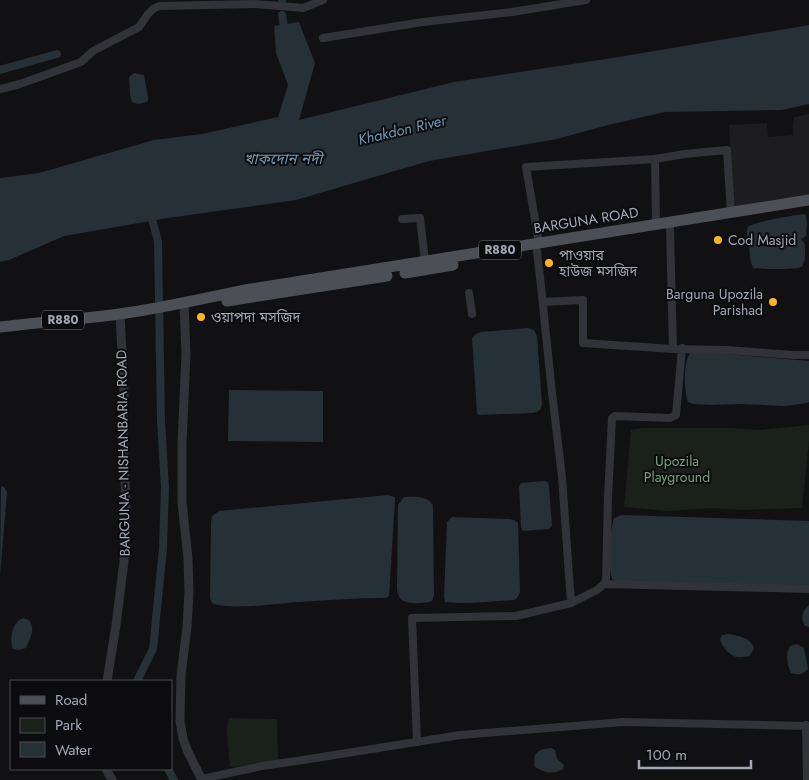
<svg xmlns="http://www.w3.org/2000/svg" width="809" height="780" viewBox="0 0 809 780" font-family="Jost,'Noto Sans Bengali',sans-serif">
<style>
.built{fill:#1d1d20}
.green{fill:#19211a}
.water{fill:#263037}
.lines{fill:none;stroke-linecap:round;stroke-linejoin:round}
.canal{stroke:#263037;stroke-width:8}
.minor{stroke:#313338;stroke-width:8}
.tertiary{stroke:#313338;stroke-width:9}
.primary{stroke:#4d4f57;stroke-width:11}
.poi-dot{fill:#ffb31c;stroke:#0c0c0e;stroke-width:2}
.labels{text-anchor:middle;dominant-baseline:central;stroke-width:4;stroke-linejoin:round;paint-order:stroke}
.shield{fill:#0c0c0e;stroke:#747883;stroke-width:1}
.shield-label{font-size:12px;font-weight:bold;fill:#a1a7b5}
.street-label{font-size:14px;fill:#a1a7b5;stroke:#0c0c0e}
.poi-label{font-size:14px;fill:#a1a7b5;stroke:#0c0c0e;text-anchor:start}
.park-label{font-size:14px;fill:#75a278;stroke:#0c0c0e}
.water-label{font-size:15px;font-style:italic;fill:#7396b4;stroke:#0c0c0e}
</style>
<rect width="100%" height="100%" fill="#111113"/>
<path class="built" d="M 809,114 L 809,195 L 734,207 L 729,125 L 767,123 L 768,137 L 793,135 L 793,127 L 794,117 Z"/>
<path class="green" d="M 809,425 L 809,441 L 802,508 L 742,510 L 712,508 L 668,511 L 624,507 L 631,430 L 642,428 L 732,428 L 759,430 Z
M 229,718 L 277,719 L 278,760 L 235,767 L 230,766 C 229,752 225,731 229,718 Z"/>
<path class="water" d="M 299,22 L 315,63 L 299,120 L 454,82 L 619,57 L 809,25 L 809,104 L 782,110 L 665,112 L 608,125 L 557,139 L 429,161 L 296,200 L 168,218 L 64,236 L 9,260 L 0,262 L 0,178 L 39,173 L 154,140 L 202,134 L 278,117 L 288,85 L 276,53 L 274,26 Z
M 134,73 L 144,75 L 148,98 L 148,101 C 142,104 137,105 132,102 L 130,95 L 129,77 Z
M 804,214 L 806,215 L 807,224 L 806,236 L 801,239 L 805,244 C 805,250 806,259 803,264 C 803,265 802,267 801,267 C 796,270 759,269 753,268 C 750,259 747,248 752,240 L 748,239 C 747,235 746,230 748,227 C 752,222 795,215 804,214 Z
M 528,328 L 534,330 L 537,336 L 542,404 L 541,409 L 537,412 L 533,413 L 479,415 L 477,413 L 472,338 L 476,334 L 481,332 Z
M 690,353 L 716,353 L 809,361 L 809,402 L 807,403 L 785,406 L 738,404 L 710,405 L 694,404 L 688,402 C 684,391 683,363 690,353 Z
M 229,390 L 323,391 L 323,442 L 228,441 Z
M 543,481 L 548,482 L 549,487 L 552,526 L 549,529 L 523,531 L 521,527 L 519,486 L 521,483 Z
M 1,486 L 5,488 L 7,492 L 0,576 Z
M 388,495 L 395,497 L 395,500 L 389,596 L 386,598 C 357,598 329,600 300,602 C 278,603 230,611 212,603 L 210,598 L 211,523 L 212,516 L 219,511 Z
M 404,497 C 415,497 426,495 433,505 L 434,595 L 432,601 C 424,604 405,605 400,598 C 397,594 397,589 397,585 L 398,505 Z
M 622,515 L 809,521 L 809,588 L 617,582 L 612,579 C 607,561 609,537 614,518 Z
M 452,517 L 509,519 L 514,520 L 518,523 L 520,592 L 517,598 L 514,600 C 491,601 467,605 445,602 L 444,597 L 447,522 Z
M 809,605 L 809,627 L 805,626 C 800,618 802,611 809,605 Z
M 23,618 L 29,620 C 36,630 30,638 26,648 L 19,650 L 13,649 C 9,639 12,622 23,618 Z
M 729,634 C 739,636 752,638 754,649 L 749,656 C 739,658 733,658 726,650 C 723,646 721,644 720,639 L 722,635 Z
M 797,644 L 804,648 L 808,669 C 803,675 798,675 791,673 C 787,664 785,655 790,646 Z
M 551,748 L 555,750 L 557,759 L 564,765 L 563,769 C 554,775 544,773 535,767 C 532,753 538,749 551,748 Z"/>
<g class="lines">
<path class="canal" d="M 282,2 L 282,0
M 282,15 L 285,33
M 0,70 L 57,54
M 137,681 L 153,649 L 163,548 L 165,487 L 161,421 L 158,241 L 150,212
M 168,769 L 174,780"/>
<path class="minor" d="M 323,38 L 423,22 L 512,12 L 586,0
M 0,89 L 20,84 L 81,62 L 93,51 L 139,27 L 148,14 L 153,9 L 159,6 L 255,4 L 303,8 L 323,0
M 655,159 L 685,154 L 727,150 L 731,213
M 402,219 L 420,218 L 425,261
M 670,229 L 673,349 L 726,350 L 794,355 L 809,355
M 539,243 L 526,167 L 655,159 L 656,224
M 537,251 L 541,286 L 552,393 L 562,477 L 571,603
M 469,293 L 472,314
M 543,302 L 583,300 L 583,343 L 673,349
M 604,584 L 809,589
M 806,725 L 807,780
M 417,742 L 412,618 L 516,616 L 571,603 L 597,590 L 604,584 L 606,581 L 608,497 L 612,418 L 615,416 L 670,418 L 676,415 L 682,348
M 202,779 L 262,766 L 303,760 L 460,735 L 623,722 L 809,726"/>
<path class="tertiary" d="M 184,303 L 186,354 L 182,443 L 182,502 L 188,559 L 189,592 L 187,627 L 181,675 L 180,721 L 183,739 L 188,752 L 202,780
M 107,681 L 116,625 L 124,561 L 126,505 L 123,429 L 124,392 L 120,314
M 106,769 L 112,780"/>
<path class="primary" d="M 405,273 L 453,265
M 227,301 L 387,276
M 0,327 C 42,322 85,319 126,313 C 169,307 209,297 251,289 L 809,200"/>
</g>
<g class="poi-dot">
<circle cx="718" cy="240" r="5"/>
<circle cx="549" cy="263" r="5"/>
<circle cx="773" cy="302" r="5"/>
<circle cx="201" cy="317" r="5"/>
</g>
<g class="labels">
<g class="shield">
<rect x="479" y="240.5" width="42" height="19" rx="4"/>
<rect x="42" y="310.5" width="42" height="19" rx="4"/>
</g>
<g class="shield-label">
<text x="500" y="250">R880</text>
<text x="63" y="320">R880</text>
</g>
<g class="street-label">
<text transform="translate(586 220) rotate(-9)">BARGUNA ROAD</text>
<text transform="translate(123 453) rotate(-91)">BARGUNA - NISHANBARIA ROAD</text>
</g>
<g class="poi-label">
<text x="728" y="240">Cod Masjid</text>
<text x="559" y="255">পাওয়ার<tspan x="559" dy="16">হাউজ মসজিদ</tspan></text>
<text x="763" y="294" text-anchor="end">Barguna Upozila<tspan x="763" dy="16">Parishad</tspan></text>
<text x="211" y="317">ওয়াপদা মসজিদ</text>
</g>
<g class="park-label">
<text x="677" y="461">Upozila<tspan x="677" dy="16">Playground</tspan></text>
</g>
<g class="water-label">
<text transform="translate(402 130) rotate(-13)">Khakdon River</text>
<text x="283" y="159">খাকদোন নদী</text>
</g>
</g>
<rect x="10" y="680" width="162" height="90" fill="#0c0c0e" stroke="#484a51"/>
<rect x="20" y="696" width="25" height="8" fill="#4d4f57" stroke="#484a51"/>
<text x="55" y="705" font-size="15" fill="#a1a7b5">Road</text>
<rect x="20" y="718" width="25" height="15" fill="#19211a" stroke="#484a51"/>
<text x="55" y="730" font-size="15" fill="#a1a7b5">Park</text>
<rect x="20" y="742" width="25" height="15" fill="#263037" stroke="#484a51"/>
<text x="55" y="755" font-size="15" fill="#a1a7b5">Water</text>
<path d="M639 760v8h112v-8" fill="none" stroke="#a1a7b5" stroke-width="2.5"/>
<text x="646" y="760" font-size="15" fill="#a1a7b5" stroke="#0c0c0e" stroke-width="4" paint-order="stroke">100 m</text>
</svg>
